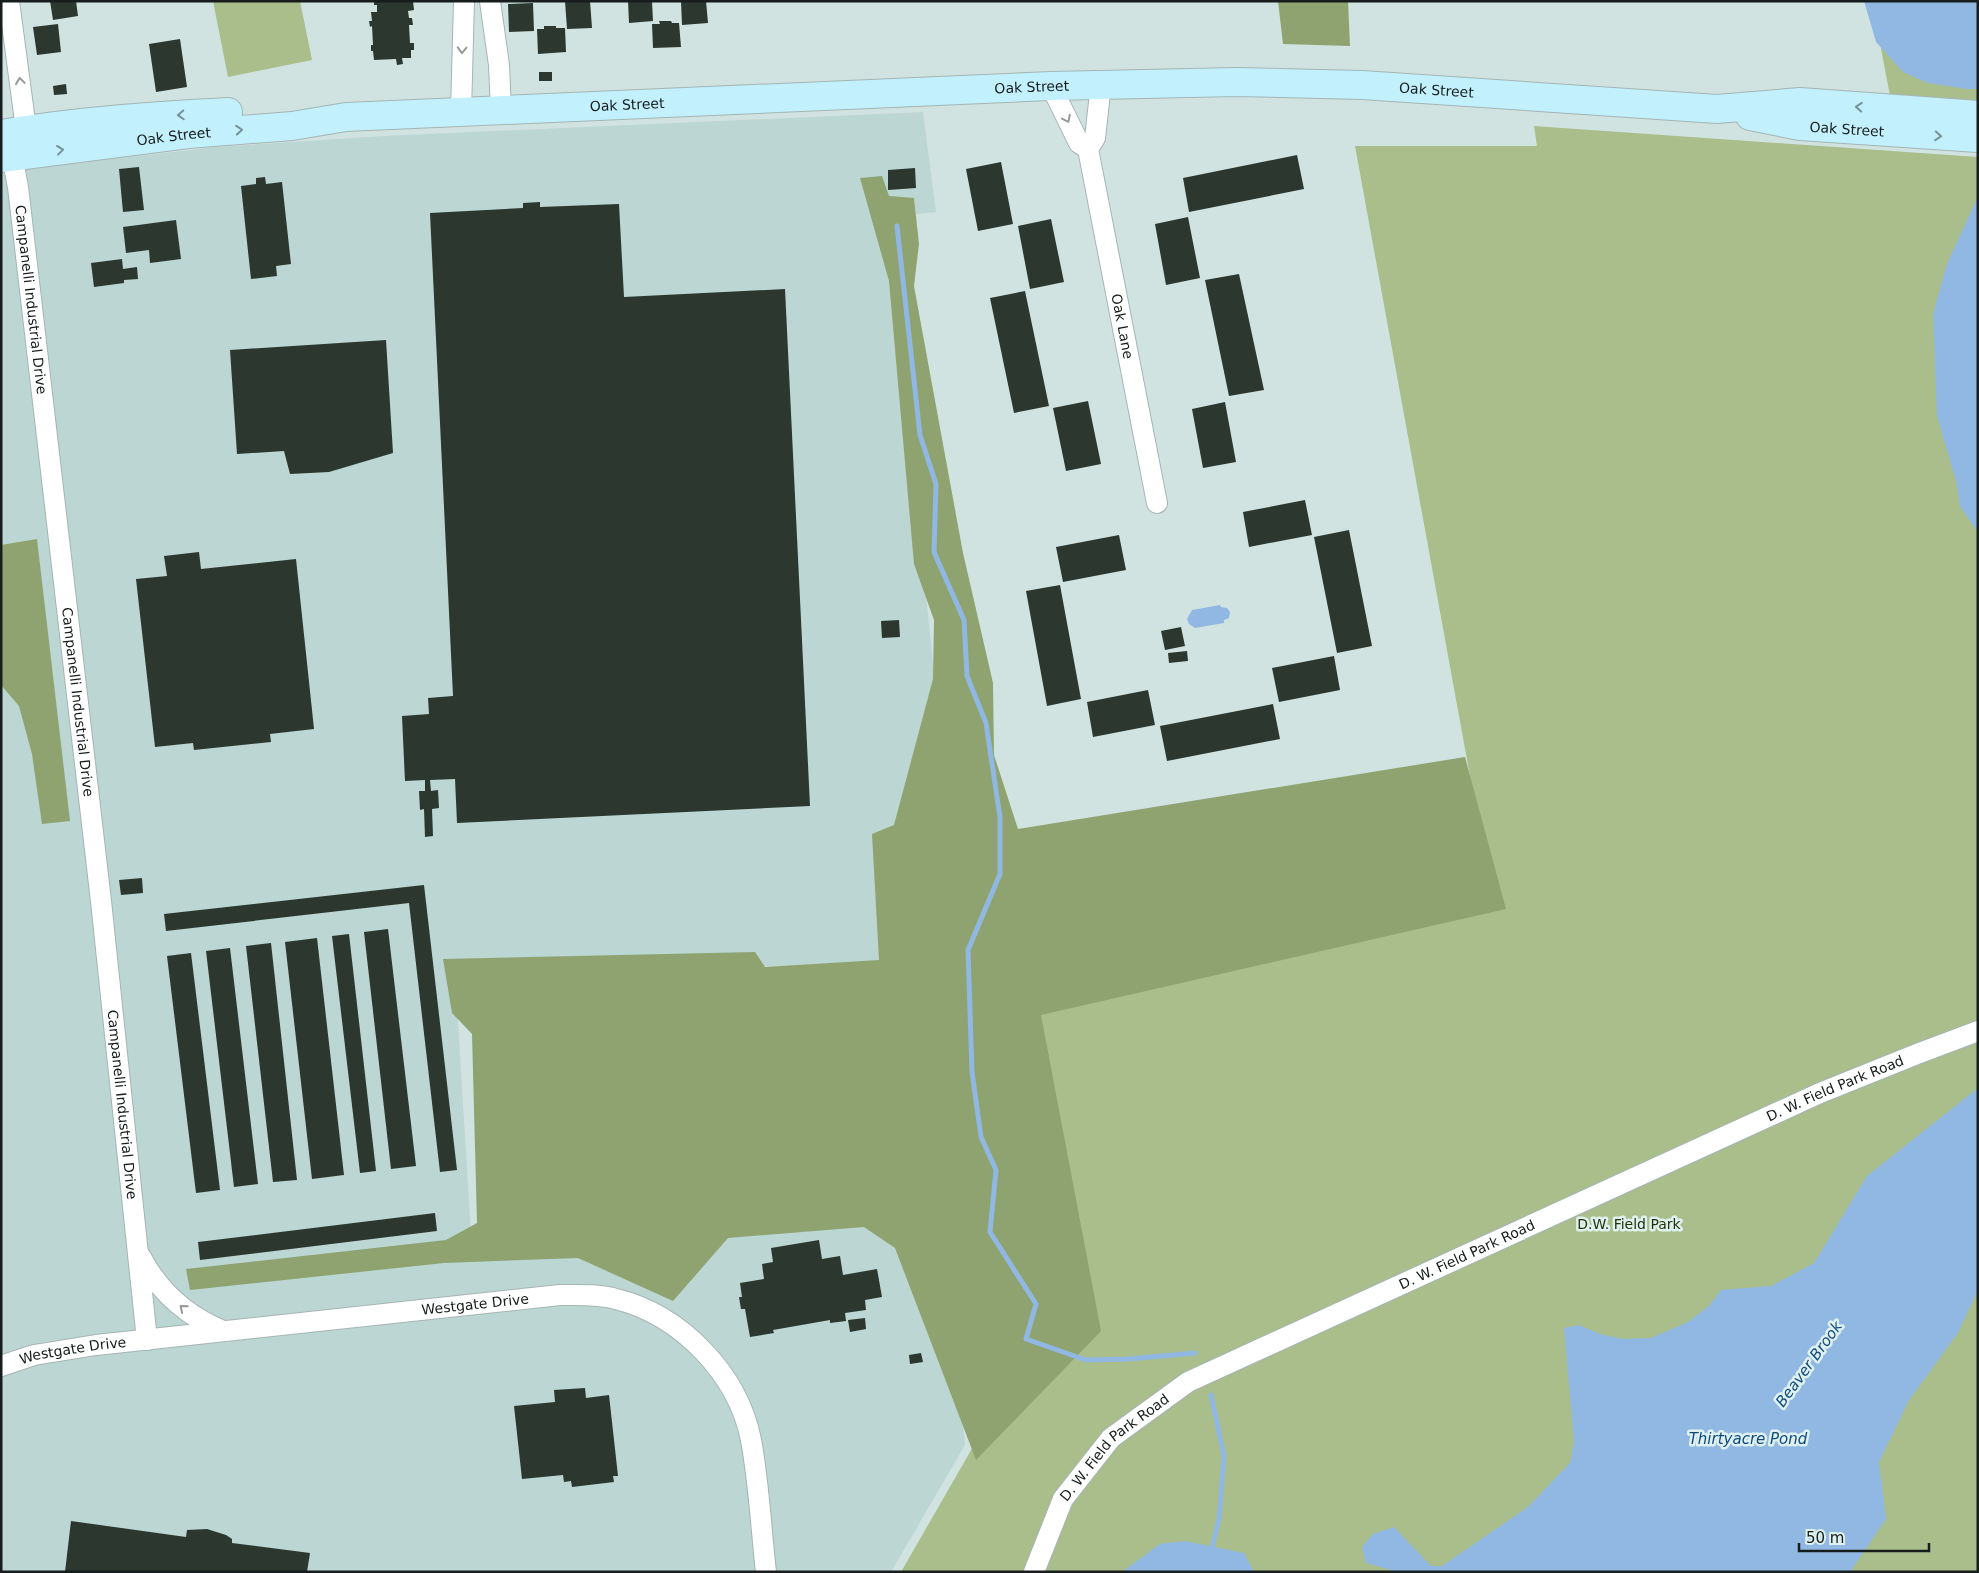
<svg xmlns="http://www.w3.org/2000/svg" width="1979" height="1573" viewBox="0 0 1979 1573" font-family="'DejaVu Sans',sans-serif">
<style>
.built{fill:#bbd6d3}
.green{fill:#aabe8b}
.forest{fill:#8ea36f}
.water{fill:#90b8e3}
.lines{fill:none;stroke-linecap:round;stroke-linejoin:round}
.stream{stroke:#90b8e3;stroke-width:5}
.building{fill:#2b372f}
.street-casing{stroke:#a4b5b4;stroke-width:22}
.secondary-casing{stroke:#a4b5b4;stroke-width:30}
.street{stroke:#fff;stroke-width:20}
.secondary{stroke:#c2f0fc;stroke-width:28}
.oneway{stroke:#979999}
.oneway2{stroke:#759197}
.labels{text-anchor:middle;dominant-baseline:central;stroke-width:5;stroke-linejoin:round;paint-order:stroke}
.street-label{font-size:14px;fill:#171d1c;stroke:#def1ef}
.park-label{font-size:14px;fill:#243108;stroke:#def1ef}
.water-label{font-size:15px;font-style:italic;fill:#114a7f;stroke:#def1ef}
</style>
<rect width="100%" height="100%" fill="#d1e3e1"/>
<path class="built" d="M 923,112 L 936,212 L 916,214 L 914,198 L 892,282 L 937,698 L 888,964 L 455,973 L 472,1251 L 940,1214 L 965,1445 L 891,1572 L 1,1572 L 1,174 L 57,165 L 217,147 L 383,136 Z"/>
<path class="green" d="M 213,1 L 300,1 L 312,60 L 228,77 Z
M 1872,1 L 1978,1 L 1978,101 L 1890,96 Z
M 1534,126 L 1978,157 L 1978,1572 L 901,1572 L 974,1445 L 1027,1006 L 1493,902 L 1355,146 L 1537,146 Z"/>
<path class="forest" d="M 1278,1 L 1348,1 L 1350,46 L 1283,44 Z
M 882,176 L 889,196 L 914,198 L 919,244 L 914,286 L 963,553 L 993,683 L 994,755 L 1018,829 L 1465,757 L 1506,909 L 1041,1015 L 1101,1331 L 976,1460 L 895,1248 L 864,1227 L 728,1238 L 673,1301 L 578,1258 L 444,1263 L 190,1290 L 186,1269 L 446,1240 L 477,1223 L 472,1034 L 452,1013 L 443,959 L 755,952 L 765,967 L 879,960 L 872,834 L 894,825 L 933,679 L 934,620 L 914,564 L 889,281 L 860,178 Z
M 37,539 L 70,821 L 42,824 L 32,754 L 19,706 L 1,685 L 1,545 Z"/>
<path class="water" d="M 1864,1 L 1978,1 L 1978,89 L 1967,89 L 1928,83 L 1903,72 L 1876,42 Z
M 1978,196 L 1978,533 L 1960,506 L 1956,481 L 1937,416 L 1933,314 L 1947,264 Z
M 1220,605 L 1221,607 L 1227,608 L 1230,612 L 1229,618 L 1224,620 L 1224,623 L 1195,628 L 1189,624 L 1187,619 L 1192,610 Z
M 1978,1088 L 1978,1290 L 1958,1333 L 1909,1400 L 1879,1462 L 1886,1519 L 1850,1572 L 1391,1572 L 1391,1570 L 1366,1563 L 1362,1547 L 1373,1534 L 1394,1527 L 1431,1566 L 1442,1566 L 1528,1507 L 1570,1463 L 1574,1442 L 1564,1328 L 1579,1325 L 1600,1334 L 1623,1339 L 1651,1338 L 1688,1322 L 1709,1306 L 1721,1290 L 1771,1286 L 1814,1263 L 1867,1176 Z
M 1185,1541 L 1244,1553 L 1254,1572 L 1125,1572 L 1126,1569 L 1160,1544 Z"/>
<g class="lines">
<path class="stream" d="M 897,226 L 920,435 L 936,484 L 934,552 L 964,620 L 967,676 L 986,723 L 1000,817 L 1000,874 L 968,950 L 972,1072 L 981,1137 L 996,1170 L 990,1232 L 1036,1304 L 1026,1339 L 1086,1360 L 1128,1359 L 1195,1353
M 1211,1552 L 1219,1519 L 1224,1456 L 1211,1395"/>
</g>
<path class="building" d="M 50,1 L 76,1 L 78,16 L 53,20 Z
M 374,1 L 413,1 L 414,10 L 408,11 L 409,18 L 412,18 L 413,25 L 409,25 L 410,43 L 414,43 L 414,50 L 411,50 L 411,58 L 402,58 L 403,64 L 397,65 L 396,59 L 374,60 L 373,51 L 371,51 L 371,45 L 373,45 L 372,26 L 370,27 L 369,21 L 372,21 L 371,12 L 377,12 L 377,5 L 374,5 Z
M 565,1 L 590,1 L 592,28 L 567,29 Z
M 628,1 L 652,1 L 653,21 L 629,23 Z
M 681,1 L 706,1 L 708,23 L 682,25 Z
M 533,3 L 534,31 L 509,32 L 508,4 Z
M 659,21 L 671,21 L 672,23 L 679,23 L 681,47 L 653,48 L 652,24 L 660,24 Z
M 58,24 L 61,52 L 37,55 L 33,27 Z
M 544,26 L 556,26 L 556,28 L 565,28 L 566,52 L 538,54 L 537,29 L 544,29 Z
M 180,39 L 187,87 L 156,92 L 149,44 Z
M 539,72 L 552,72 L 552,81 L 539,81 Z
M 66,84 L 67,94 L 54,95 L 53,86 Z
M 1297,155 L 1304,189 L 1189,212 L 1183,178 Z
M 1001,162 L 1013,224 L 978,231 L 966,169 Z
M 139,167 L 144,210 L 123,212 L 119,169 Z
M 915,168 L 916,188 L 888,190 L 888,170 Z
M 265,177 L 266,184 L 282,182 L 291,264 L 276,266 L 277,276 L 251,279 L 241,186 L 256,184 L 256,178 Z
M 540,202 L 540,207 L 619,204 L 624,297 L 785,289 L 810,806 L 457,823 L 455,779 L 430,780 L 431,791 L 438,790 L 439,808 L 432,809 L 433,836 L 425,837 L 424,809 L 420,810 L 419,791 L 425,791 L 425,780 L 405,781 L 402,716 L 429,714 L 428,698 L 453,696 L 430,213 L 523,208 L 523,203 Z
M 1188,217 L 1200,278 L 1166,285 L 1155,224 Z
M 1051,219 L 1064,282 L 1030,289 L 1018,226 Z
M 176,220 L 181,259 L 150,263 L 149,250 L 126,253 L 123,227 Z
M 122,259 L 123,269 L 137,267 L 138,279 L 124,280 L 124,283 L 94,287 L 91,263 Z
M 1239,274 L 1264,390 L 1229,396 L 1205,280 Z
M 1025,291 L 1049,406 L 1014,413 L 990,298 Z
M 386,340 L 393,453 L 329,472 L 290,474 L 284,451 L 237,454 L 230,350 Z
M 1088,401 L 1101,464 L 1066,471 L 1053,408 Z
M 1225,402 L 1236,462 L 1203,468 L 1192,409 Z
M 1305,500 L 1312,535 L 1249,547 L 1243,512 Z
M 1349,530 L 1372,646 L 1337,653 L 1314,537 Z
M 1119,535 L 1126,570 L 1063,582 L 1056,547 Z
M 199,552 L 201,569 L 296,559 L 314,729 L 270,734 L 271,742 L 194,750 L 193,743 L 155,747 L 136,579 L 167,576 L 164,556 Z
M 1060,585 L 1081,699 L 1047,706 L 1026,591 Z
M 899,620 L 900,637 L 882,638 L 881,621 Z
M 1181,627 L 1185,646 L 1165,650 L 1161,631 Z
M 1187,651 L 1188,661 L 1169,663 L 1168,653 Z
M 1334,656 L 1340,690 L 1279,702 L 1272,668 Z
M 1148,690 L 1155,725 L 1093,737 L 1087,702 Z
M 1273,704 L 1280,739 L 1167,761 L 1160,726 Z
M 142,878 L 143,893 L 121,895 L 119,880 Z
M 424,885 L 457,1170 L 440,1172 L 409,903 L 166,931 L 164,914 Z
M 388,929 L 416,1166 L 391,1169 L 364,932 Z
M 349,934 L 376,1171 L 360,1173 L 332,936 Z
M 317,938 L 344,1175 L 312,1179 L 285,942 Z
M 271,943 L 297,1180 L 273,1182 L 246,946 Z
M 230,948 L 258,1184 L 234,1187 L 206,951 Z
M 191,953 L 220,1190 L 196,1193 L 167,956 Z
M 435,1213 L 437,1231 L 200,1260 L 198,1242 Z
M 819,1240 L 822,1259 L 840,1256 L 843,1275 L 877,1269 L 882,1297 L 865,1300 L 866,1310 L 845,1313 L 846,1321 L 830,1323 L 830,1320 L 773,1330 L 774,1333 L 750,1337 L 745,1309 L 741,1309 L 739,1297 L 742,1297 L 740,1283 L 764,1279 L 762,1264 L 773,1262 L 771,1248 Z
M 865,1318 L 866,1329 L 850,1332 L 848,1320 Z
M 921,1353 L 923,1362 L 910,1364 L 909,1355 Z
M 585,1388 L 586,1398 L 609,1395 L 618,1476 L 613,1476 L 614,1482 L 572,1487 L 571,1481 L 564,1482 L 563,1475 L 522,1479 L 514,1406 L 555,1402 L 554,1390 Z
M 71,1521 L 186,1537 L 187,1530 L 207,1529 L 226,1535 L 232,1539 L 232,1543 L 310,1553 L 307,1572 L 65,1572 Z"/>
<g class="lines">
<defs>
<g id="street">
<path d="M 9,1 L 26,129 L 20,141"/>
<path d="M 490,1 L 499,65 L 501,110"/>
<path id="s1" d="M 1101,84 L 1095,138 L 1088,149 L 1157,503"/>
<path d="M 1051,86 L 1079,143 L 1088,149"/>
<path d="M 461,112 L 464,1"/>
<path id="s2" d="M 12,156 L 18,187 L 101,901 L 147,1340"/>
<path d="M 141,1257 C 159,1292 187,1316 223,1331"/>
<path id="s3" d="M 1,1366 L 34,1355 L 96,1345 L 560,1295 C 578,1295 598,1294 616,1299 C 681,1315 738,1374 751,1440 C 759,1483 761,1528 766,1572"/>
<path id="s4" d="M 1034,1572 L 1063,1499 L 1111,1438 L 1188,1382 L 1820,1093 L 1917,1054 L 1978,1031"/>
</g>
<g id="secondary">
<path id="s5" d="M 1750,116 L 1800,126 L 1978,138"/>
<path d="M 1,134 C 76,121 152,116 228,112"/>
<path id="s6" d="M 1,158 L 188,134 L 292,126 L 346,117 L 1051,86 L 1237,82 L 1362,85 L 1717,109 L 1800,102 L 1978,115"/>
</g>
</defs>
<use href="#street" class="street-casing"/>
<use href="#secondary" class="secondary-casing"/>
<use href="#street" class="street"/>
<use href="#secondary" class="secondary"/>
</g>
<defs><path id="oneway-chevron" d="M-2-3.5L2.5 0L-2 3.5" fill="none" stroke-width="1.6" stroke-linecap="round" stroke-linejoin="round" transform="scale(1.25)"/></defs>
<g class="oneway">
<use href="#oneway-chevron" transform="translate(462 50) rotate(92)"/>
<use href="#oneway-chevron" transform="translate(20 81) rotate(-98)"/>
<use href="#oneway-chevron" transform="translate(1067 119) rotate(64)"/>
<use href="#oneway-chevron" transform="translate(183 1308) rotate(-140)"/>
</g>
<g class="oneway2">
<use href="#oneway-chevron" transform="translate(1859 107) rotate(-176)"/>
<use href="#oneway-chevron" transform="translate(181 115) rotate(177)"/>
<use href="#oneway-chevron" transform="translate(239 130) rotate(-4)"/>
<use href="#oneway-chevron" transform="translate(1938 136) rotate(4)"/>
<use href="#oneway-chevron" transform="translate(60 150) rotate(-7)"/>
</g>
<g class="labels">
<g class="street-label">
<text stroke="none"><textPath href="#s6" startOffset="1034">Oak Street</textPath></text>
<text stroke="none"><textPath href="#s6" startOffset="1439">Oak Street</textPath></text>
<text stroke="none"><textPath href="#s6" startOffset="629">Oak Street</textPath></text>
<text stroke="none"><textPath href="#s5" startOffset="98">Oak Street</textPath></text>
<text stroke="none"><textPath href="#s6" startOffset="174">Oak Street</textPath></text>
<text stroke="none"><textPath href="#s2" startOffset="145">Campanelli Industrial Drive</textPath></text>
<text stroke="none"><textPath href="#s1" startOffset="248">Oak Lane</textPath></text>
<text stroke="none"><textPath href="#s2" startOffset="550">Campanelli Industrial Drive</textPath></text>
<text stroke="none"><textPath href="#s4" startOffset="962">D. W. Field Park Road</textPath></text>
<text stroke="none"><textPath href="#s2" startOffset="955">Campanelli Industrial Drive</textPath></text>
<text stroke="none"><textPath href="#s4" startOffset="558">D. W. Field Park Road</textPath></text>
<text stroke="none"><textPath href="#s3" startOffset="479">Westgate Drive</textPath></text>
<text stroke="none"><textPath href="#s3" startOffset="74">Westgate Drive</textPath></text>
<text stroke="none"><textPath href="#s4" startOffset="152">D. W. Field Park Road</textPath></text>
</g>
<g class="park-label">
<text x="1629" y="1224">D.W. Field Park</text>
</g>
<g class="water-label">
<text transform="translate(1809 1364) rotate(-54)">Beaver Brook</text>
<text x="1748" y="1439">Thirtyacre Pond</text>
</g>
</g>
<rect width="1979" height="1573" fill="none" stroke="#171d1c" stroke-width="5"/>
<path d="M1799 1543v8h130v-8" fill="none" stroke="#171d1c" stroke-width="2.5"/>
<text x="1806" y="1543" font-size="15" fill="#171d1c" stroke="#def1ef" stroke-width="4" paint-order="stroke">50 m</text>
</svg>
